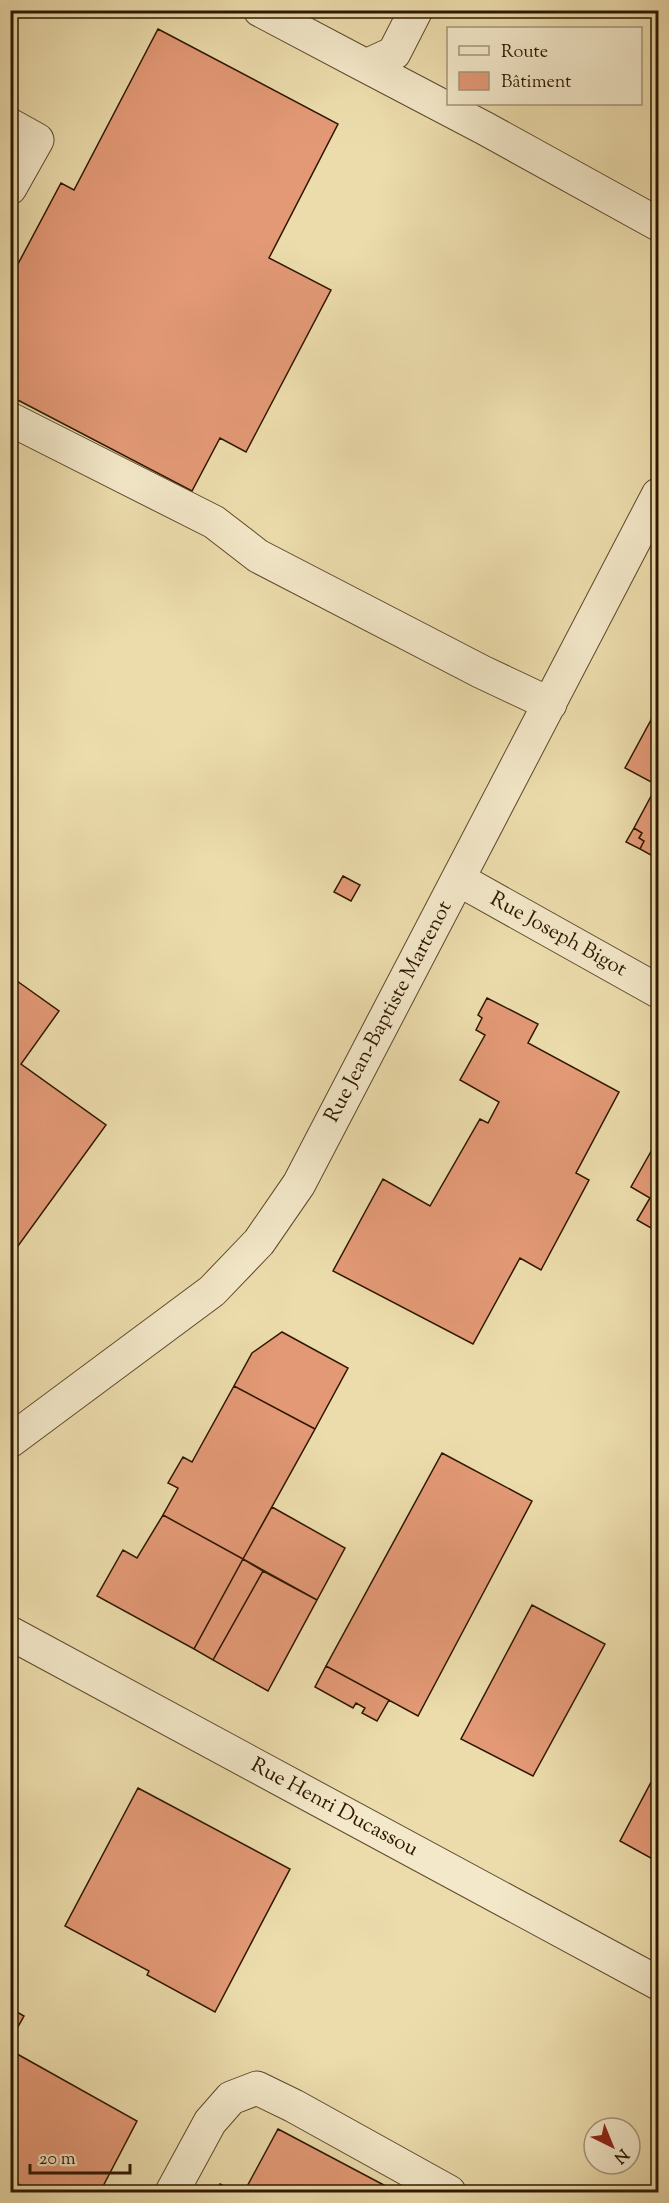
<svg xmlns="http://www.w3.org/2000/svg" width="669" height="2203" viewBox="0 0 669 2203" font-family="'Sorts Mill Goudy',serif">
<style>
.building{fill:#e39976;stroke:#2e1700;stroke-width:1.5}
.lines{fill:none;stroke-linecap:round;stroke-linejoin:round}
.minor-casing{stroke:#5e482b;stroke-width:35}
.minor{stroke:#f3e8c9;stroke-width:33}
.labels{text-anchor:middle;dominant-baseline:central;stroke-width:5;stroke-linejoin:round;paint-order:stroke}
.street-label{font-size:21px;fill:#2e1700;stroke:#f3e8c9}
</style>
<rect width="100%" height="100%" fill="#ecdcac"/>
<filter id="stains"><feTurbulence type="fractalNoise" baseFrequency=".00333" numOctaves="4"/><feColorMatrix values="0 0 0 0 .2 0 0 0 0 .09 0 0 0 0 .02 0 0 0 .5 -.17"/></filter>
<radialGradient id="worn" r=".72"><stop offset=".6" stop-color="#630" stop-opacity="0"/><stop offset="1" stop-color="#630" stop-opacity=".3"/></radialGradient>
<path class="building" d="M 158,29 L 338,124 L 269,258 L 331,290 L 246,452 L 220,438 L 192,491 L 10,396 L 10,279 L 61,183 L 74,190 Z
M 658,707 L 658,859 L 640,849 L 644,841 L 639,838 L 642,833 L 634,828 L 657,785 L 625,768 Z
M 634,828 L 642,833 L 639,838 L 644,841 L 640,849 L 626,842 Z
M 343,876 L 360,885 L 351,901 L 334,892 Z
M 10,976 L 59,1011 L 21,1064 L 106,1125 L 10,1257 Z
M 487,998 L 538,1024 L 528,1043 L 619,1092 L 576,1173 L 589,1180 L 541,1270 L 520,1258 L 473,1344 L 333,1271 L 383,1179 L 430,1206 L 480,1119 L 488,1123 L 499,1102 L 460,1080 L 485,1035 L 476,1030 L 482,1018 L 478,1015 Z
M 658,1139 L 658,1232 L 637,1220 L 650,1198 L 631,1187 Z
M 282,1332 L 348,1368 L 315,1429 L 234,1386 L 252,1353 Z
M 234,1386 L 315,1429 L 243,1559 L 163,1515 L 178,1488 L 168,1483 L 183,1457 L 192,1462 Z
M 442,1453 L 532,1501 L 418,1716 L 326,1666 Z
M 272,1507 L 345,1548 L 317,1600 L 243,1559 Z
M 163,1515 L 243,1559 L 194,1649 L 97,1596 L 123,1550 L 137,1558 Z
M 243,1559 L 263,1571 L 213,1660 L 194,1649 Z
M 263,1571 L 317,1600 L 268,1691 L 213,1660 Z
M 532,1605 L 605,1644 L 533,1776 L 461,1739 Z
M 326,1666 L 389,1700 L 377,1721 L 362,1713 L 365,1708 L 356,1703 L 353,1708 L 315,1687 Z
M 658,1769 L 658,1862 L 620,1841 Z
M 138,1788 L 290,1869 L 215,2012 L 147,1975 L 149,1971 L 65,1926 Z
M 10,2008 L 24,2016 L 10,2041 Z
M 10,2050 L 137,2121 L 100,2192 L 34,2192 L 10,2180 Z
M 278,2129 L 397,2192 L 244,2192 Z
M 220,2184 L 236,2192 L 215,2192 Z"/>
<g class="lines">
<defs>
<path id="minor" d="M 260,10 L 366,66 L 394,53 L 416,10
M 366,66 L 486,129 L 658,224
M 10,125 L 37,140 L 10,188
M 10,419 L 214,522 L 258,556 L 482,672 L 550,704
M 458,879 L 658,991
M 10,1441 L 212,1291 L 259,1242 L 299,1184 L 658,495
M 10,1633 L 658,1983
M 172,2192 L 210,2122 L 231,2098 L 257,2088 L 294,2106 L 449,2192"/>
</defs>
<use href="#minor" class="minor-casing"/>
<use href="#minor" class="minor"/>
</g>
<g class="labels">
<g class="street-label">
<text transform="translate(558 935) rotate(29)">Rue Joseph Bigot</text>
<text transform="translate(389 1012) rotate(-62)">Rue Jean-Baptiste Martenot</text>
<text transform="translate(334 1808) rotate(28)">Rue Henri Ducassou</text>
</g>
</g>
<rect width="669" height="2203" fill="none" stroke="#ecdcac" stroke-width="36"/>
<rect x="12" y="12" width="645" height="2179" fill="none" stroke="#2e1700" stroke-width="3"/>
<rect x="18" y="18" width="633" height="2167" fill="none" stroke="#2e1700" stroke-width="1.5"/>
<rect x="447" y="27" width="195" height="78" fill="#f3e8c9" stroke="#a49479" stroke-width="1.5"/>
<rect x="459" y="46" width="30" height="9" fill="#f3e8c9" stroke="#a49479" stroke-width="1.5"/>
<text x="501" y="57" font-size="18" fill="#2e1700">Route</text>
<rect x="459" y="72" width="30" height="18" fill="#e39976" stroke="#a49479" stroke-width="1.5"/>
<text x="501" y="87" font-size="18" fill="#2e1700">Bâtiment</text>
<g transform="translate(612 2146) rotate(137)"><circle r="28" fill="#f3e8c9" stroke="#a49479" stroke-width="1.5"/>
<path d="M0-4.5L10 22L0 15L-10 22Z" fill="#8f2418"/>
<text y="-9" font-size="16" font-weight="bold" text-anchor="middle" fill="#2e1700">N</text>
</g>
<path d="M30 2164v9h100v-9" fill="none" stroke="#2e1700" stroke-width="3"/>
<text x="39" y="2164" font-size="18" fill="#2e1700" stroke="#f3e8c9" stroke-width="4.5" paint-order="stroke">20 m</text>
<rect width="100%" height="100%" filter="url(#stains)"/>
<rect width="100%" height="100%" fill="url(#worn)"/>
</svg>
